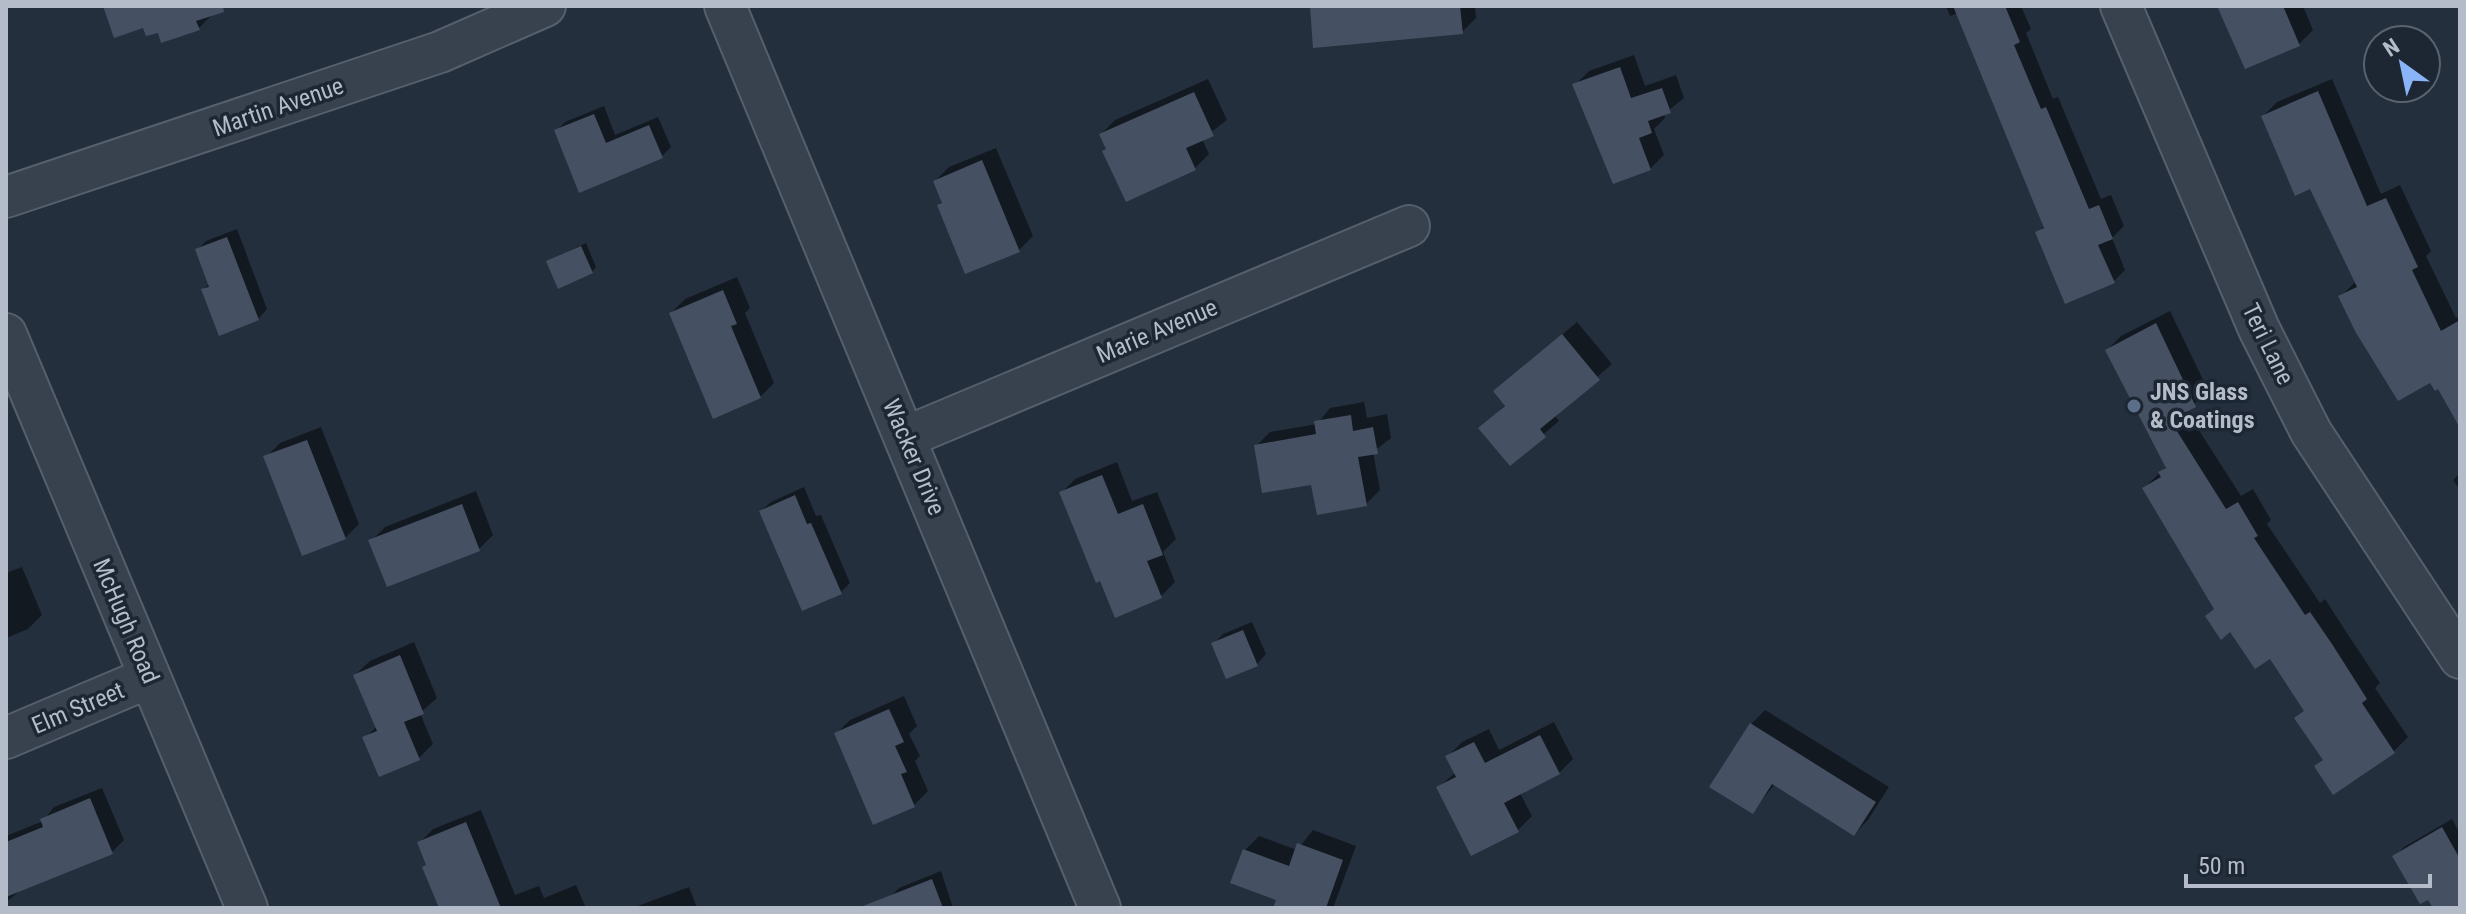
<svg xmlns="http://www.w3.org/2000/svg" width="2466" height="914" viewBox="0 0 2466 914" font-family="'Roboto Condensed',sans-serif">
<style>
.shadow{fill:#0007}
.building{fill:#455162}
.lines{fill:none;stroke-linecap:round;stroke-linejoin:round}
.minor-casing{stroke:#565f6c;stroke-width:44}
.minor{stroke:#38414e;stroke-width:40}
.service-dot{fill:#5c6f8a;stroke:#1d2633;stroke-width:3}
.labels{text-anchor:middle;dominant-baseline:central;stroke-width:7;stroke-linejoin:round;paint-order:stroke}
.street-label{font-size:24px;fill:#b4bcc9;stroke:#1d2633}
.poi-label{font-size:24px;font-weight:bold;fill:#b4bcc9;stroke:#1d2633;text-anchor:start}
</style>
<rect width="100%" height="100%" fill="#242f3e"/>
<path class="shadow" d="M 105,6 L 210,6 L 213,14 L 199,28 L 159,30 Z
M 1312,6 L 1475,6 L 1476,18 L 1462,32 Z
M 1946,6 L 2021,6 L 2031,29 L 2026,33 L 2053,99 L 2058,97 L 2101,199 L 2111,195 L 2124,226 L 2112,238 L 2125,270 L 2113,282 L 2038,232 L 2045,225 L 1958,13 L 1950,16 Z
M 2220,6 L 2303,6 L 2313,30 L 2299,44 Z
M 1634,55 L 1645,86 L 1676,75 L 1684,98 L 1664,114 L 1665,118 L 1654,129 L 1664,155 L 1650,169 L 1575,85 L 1589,71 Z
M 1208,79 L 1227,120 L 1202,139 L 1209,154 L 1195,168 L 1107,148 L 1101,134 L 1115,120 Z
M 2332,79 L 2381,194 L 2400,185 L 2431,251 L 2426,256 L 2456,318 L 2460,316 L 2460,409 L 2341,296 L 2355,282 L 2311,186 L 2263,116 L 2277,102 Z
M 604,106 L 615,135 L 658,117 L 671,147 L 661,157 L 556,131 L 565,122 Z
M 996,148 L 1033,236 L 1019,250 L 939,205 L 943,201 L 935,181 L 949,167 Z
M 237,229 L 267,309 L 258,319 L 203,290 L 210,283 L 197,250 L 206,241 Z
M 586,243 L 596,267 L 592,272 L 549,261 Z
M 737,277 L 750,308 L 745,313 L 774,383 L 760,397 L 671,313 L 685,299 Z
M 2170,311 L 2209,392 L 2186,410 L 2241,496 L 2253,489 L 2271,520 L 2267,524 L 2320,603 L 2325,599 L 2345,630 L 2380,683 L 2375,688 L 2408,737 L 2394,751 L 2333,792 L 2316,766 L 2324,759 L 2305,710 L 2271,656 L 2215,608 L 2144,488 L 2167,466 L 2107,350 L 2121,336 Z
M 1577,322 L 1612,364 L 1554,415 L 1559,421 L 1510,463 L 1481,428 L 1506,404 L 1496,391 Z
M 1364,402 L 1367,418 L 1387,414 L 1391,438 L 1373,452 L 1380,490 L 1366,504 L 1313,482 L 1256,446 L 1270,432 L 1317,424 L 1330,408 Z
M 321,427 L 359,524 L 345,538 L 266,457 L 280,443 Z
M 1117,462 L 1132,501 L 1157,492 L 1176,539 L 1163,552 L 1175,582 L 1161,596 L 1101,579 L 1061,493 L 1075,479 Z
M 2460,473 L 2460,490 L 2453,480 Z
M 804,487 L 816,516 L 821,515 L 850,583 L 841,592 L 761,511 L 771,502 Z
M 476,491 L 493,535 L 479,549 L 371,541 L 385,527 Z
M 22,567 L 42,615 L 28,629 L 6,638 L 6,573 Z
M 1252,622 L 1266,654 L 1257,664 L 1213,644 L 1223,634 Z
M 414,642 L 437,698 L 420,713 L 433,744 L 419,758 L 365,738 L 377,726 L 355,675 L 370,661 Z
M 904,696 L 917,726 L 909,734 L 920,756 L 915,761 L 928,791 L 914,805 L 874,822 L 836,734 L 850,720 Z
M 1765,710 L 1889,787 L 1868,820 L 1854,834 L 1775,784 L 1752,812 L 1751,724 Z
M 1554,722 L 1573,759 L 1559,773 L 1520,793 L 1532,816 L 1518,830 L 1438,788 L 1456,772 L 1448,756 L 1462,742 L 1489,729 L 1499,750 Z
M 102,788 L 124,840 L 112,852 L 22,889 L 6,902 L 6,836 L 43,821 L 54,807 Z
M 481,810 L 515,895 L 539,886 L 544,898 L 576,885 L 586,908 L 443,908 L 419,843 L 433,829 Z
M 2452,819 L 2460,834 L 2460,908 L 2435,908 L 2395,856 L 2404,847 Z
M 1313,830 L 1356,846 L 1333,908 L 1275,908 L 1278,899 L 1245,850 L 1259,836 L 1297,850 Z
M 941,871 L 953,908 L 894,908 L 890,897 L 899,888 Z
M 689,887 L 697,908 L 634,908 L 635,907 Z"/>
<path class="building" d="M 103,6 L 223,6 L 224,12 L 196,21 L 200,30 L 161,43 L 158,33 L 146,36 L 143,28 L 114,38 Z
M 1310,6 L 1460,6 L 1463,34 L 1313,48 Z
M 1953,6 L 2005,6 L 2020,42 L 2014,45 L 2041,109 L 2046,107 L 2089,209 L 2099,205 L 2113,239 L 2098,245 L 2115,283 L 2065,304 L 2035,232 L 2044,228 Z
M 2217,6 L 2283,6 L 2300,46 L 2245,69 Z
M 1620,67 L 1631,98 L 1662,88 L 1671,113 L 1648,121 L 1652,133 L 1639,138 L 1651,170 L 1613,184 L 1572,84 Z
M 2318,91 L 2367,206 L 2386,198 L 2418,267 L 2412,270 L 2441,331 L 2460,320 L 2460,428 L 2438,389 L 2435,391 L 2430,383 L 2398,401 L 2355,331 L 2338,296 L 2357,287 L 2310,189 L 2295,196 L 2261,116 Z
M 1194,92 L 1214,136 L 1186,148 L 1196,170 L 1126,202 L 1102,151 L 1106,149 L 1099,134 Z
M 594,114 L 606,143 L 649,125 L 663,158 L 579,193 L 554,130 Z
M 982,160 L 1020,252 L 965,274 L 937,205 L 942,203 L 933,181 Z
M 227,237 L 259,320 L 219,336 L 201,289 L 209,287 L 195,249 Z
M 581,246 L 593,273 L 558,289 L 546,261 Z
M 723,290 L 737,324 L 731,326 L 761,398 L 713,419 L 669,313 Z
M 2156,323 L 2196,407 L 2170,420 L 2226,509 L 2238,502 L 2258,536 L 2254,538 L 2305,615 L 2310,612 L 2332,644 L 2367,699 L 2362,703 L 2395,753 L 2333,795 L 2314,766 L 2323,760 L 2294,718 L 2304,711 L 2270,659 L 2255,669 L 2230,632 L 2221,640 L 2205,616 L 2214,609 L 2142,488 L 2161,477 L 2158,472 L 2166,468 L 2105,350 Z
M 1562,334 L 1600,380 L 1540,429 L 1546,437 L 1510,466 L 1478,428 L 1505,406 L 1493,391 Z
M 1351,415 L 1353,431 L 1373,427 L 1378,454 L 1358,457 L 1367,506 L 1317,515 L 1311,485 L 1262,493 L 1254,445 L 1316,434 L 1314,421 Z
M 307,440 L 346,539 L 302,556 L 263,456 Z
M 1102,475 L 1118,514 L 1143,504 L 1163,555 L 1147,561 L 1162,598 L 1115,618 L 1100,581 L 1096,583 L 1059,492 Z
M 795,495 L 807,524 L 811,523 L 842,594 L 802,611 L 759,511 Z
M 462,504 L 480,551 L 387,587 L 368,540 Z
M 1243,630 L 1258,666 L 1226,679 L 1211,643 Z
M 400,655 L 424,714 L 404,722 L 420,760 L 379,777 L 362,737 L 377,731 L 353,675 Z
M 889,709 L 904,742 L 895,746 L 907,772 L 901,774 L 915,807 L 873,825 L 834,733 Z
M 1750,723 L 1876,802 L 1854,836 L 1772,784 L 1753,814 L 1709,787 Z
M 1540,735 L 1560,774 L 1504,803 L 1519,832 L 1471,856 L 1436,787 L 1456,777 L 1445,756 L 1474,742 L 1485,763 Z
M 90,798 L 113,854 L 6,897 L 6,842 L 43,827 L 40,819 Z
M 466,822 L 501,908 L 439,908 L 422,867 L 426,865 L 417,842 Z
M 2442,827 L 2460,859 L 2460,908 L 2433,908 L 2428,900 L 2420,904 L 2392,856 Z
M 1297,843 L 1343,860 L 1326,908 L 1273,908 L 1276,900 L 1230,883 L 1243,849 L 1289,866 Z
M 932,879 L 943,908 L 863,908 L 863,906 Z"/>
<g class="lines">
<defs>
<path id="minor" d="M 725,6 L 1100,908
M 2121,6 L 2259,329 L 2311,432 L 2460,658
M 6,197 L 440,52 L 545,6
M 6,334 L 247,908
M 906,437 L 1409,226
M 6,738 L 150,677"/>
</defs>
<use href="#minor" class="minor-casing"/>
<use href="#minor" class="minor"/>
</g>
<circle class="service-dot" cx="2134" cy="406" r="8"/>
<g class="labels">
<g class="street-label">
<text transform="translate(278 107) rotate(-19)">Martin Avenue</text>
<text transform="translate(1157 331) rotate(-23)">Marie Avenue</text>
<text transform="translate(2268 344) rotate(64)">Teri Lane</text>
<text transform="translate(914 457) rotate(67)">Wacker Drive</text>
<text transform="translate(126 621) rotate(67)">McHugh Road</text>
<text transform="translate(78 708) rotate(-23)">Elm Street</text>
</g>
<g class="poi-label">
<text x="2150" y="392">JNS Glass<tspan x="2150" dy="28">&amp; Coatings</tspan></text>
</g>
</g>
<rect width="2466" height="914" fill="none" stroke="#b4bcc9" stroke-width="16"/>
<g transform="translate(2402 64) rotate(327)"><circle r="38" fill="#1d2633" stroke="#59626f" stroke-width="2"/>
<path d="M0-6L14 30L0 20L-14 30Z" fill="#8ab4f8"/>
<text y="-12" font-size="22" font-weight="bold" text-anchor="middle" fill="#b4bcc9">N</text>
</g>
<path d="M2186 874v12h244v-12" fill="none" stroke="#b4bcc9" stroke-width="4"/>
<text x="2198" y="874" font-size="24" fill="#b4bcc9" stroke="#1d2633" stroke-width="6" paint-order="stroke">50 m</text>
</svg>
